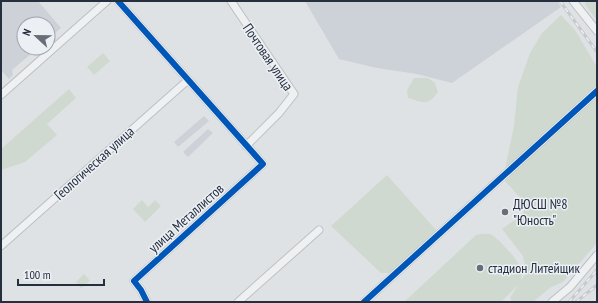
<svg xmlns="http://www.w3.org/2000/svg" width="598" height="303" viewBox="0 0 598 303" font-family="'PT Sans Narrow',sans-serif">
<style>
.built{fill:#cdd1d8}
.green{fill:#d0d9cf}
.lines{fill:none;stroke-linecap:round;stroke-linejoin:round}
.minor-casing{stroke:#bdc0c3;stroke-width:9}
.minor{stroke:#eef0f1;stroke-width:7}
.rail-casing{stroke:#c8c9cc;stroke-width:3}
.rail{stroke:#ecf0f5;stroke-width:1.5;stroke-dasharray:4.5;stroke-linecap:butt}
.cycleway-casing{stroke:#ecf0f5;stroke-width:8}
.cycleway{stroke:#0057b8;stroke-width:6}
.poi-dot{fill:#676e78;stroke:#ecf0f5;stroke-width:1.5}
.labels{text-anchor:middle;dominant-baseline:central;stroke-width:3;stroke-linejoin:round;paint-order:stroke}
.street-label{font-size:14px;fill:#262f3e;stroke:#ecf0f5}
.poi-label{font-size:14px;fill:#262f3e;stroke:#ecf0f5;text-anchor:start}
</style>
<rect width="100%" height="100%" fill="#dfe2e5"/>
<path class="built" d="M 1,1 L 38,1 L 61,28 L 48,39 L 48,24 L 24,24 L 24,48 L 38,48 L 12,70 L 13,75 L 9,79 L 1,70 Z
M 305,1 L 557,1 L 561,7 L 452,83 L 417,74 L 377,68 L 339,59 Z
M 204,116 L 209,121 L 178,147 L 174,142 Z
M 208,129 L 213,133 L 188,157 L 183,152 Z"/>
<path class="green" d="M 586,1 L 597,1 L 597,21 L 585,4 Z
M 561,15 L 575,30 L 597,67 L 597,243 L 563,282 L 551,287 L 533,302 L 512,302 L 510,298 L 518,285 L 501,302 L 404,302 L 476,235 C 481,234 487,233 492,235 C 498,238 517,259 519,265 C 522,271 522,274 521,280 L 526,273 L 523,256 L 502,229 L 522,215 L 526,204 L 504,180 L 506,164 L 514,126 L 518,87 L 530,53 L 542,33 Z
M 103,53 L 110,61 L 94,75 L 87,67 Z
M 414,78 L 428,78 L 435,83 L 438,92 C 428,106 424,103 408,98 L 407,90 Z
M 69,89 L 76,98 L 47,124 L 57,135 L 25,162 L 1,170 L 1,149 Z
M 387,175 L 437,231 L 390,273 L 381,273 L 331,226 Z
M 142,200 L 148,207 L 155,200 L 161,206 L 145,222 L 133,209 Z
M 84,274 L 90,281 L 81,288 L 76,282 Z"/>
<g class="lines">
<defs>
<path id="minor" d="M 118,1 L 263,164 L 134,281 L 141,290 L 147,302
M 231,1 L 294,94 L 279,113 L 246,146
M 573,1 L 597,31
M 1,95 L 107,1
M 1,246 L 188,80
M 238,302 L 319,230
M 364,302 L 597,91
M 552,302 L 570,287 L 597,255"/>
</defs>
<use href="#minor" class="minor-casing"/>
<use href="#minor" class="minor"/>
<defs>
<path id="rail" d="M 560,1 L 597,52
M 569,302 L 597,270
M 576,302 L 597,285"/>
</defs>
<use href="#rail" class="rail-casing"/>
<use href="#rail" class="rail"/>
<defs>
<path id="cycleway" d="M 118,1 L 263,164 L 134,281 L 141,290 L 147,302
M 364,302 L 597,91"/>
</defs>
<use href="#cycleway" class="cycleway-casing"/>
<use href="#cycleway" class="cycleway"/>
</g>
<g class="poi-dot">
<circle cx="505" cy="212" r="4"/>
<circle cx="480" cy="268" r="4"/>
</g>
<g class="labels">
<g class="street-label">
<text transform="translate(268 57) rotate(56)">Почтовая улица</text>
<text transform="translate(94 163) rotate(-42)">Геологическая улица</text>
<text transform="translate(186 218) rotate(-42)">улица Металлистов</text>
</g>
<g class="poi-label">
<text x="513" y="204">ДЮСШ №8<tspan x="513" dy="16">"Юность"</tspan></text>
<text x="488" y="268">стадион Литейщик</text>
</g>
</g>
<rect width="598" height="303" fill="none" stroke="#262f3e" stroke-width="4"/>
<g transform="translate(36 36) rotate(292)"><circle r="19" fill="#ecf0f5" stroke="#9da3ac"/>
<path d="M0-3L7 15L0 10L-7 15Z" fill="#676e78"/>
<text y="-6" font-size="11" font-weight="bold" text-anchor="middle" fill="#262f3e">N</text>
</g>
<path d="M18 279v6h86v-6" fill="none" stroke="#262f3e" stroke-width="2"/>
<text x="24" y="279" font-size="12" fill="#262f3e" stroke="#ecf0f5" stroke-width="3" paint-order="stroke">100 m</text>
</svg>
